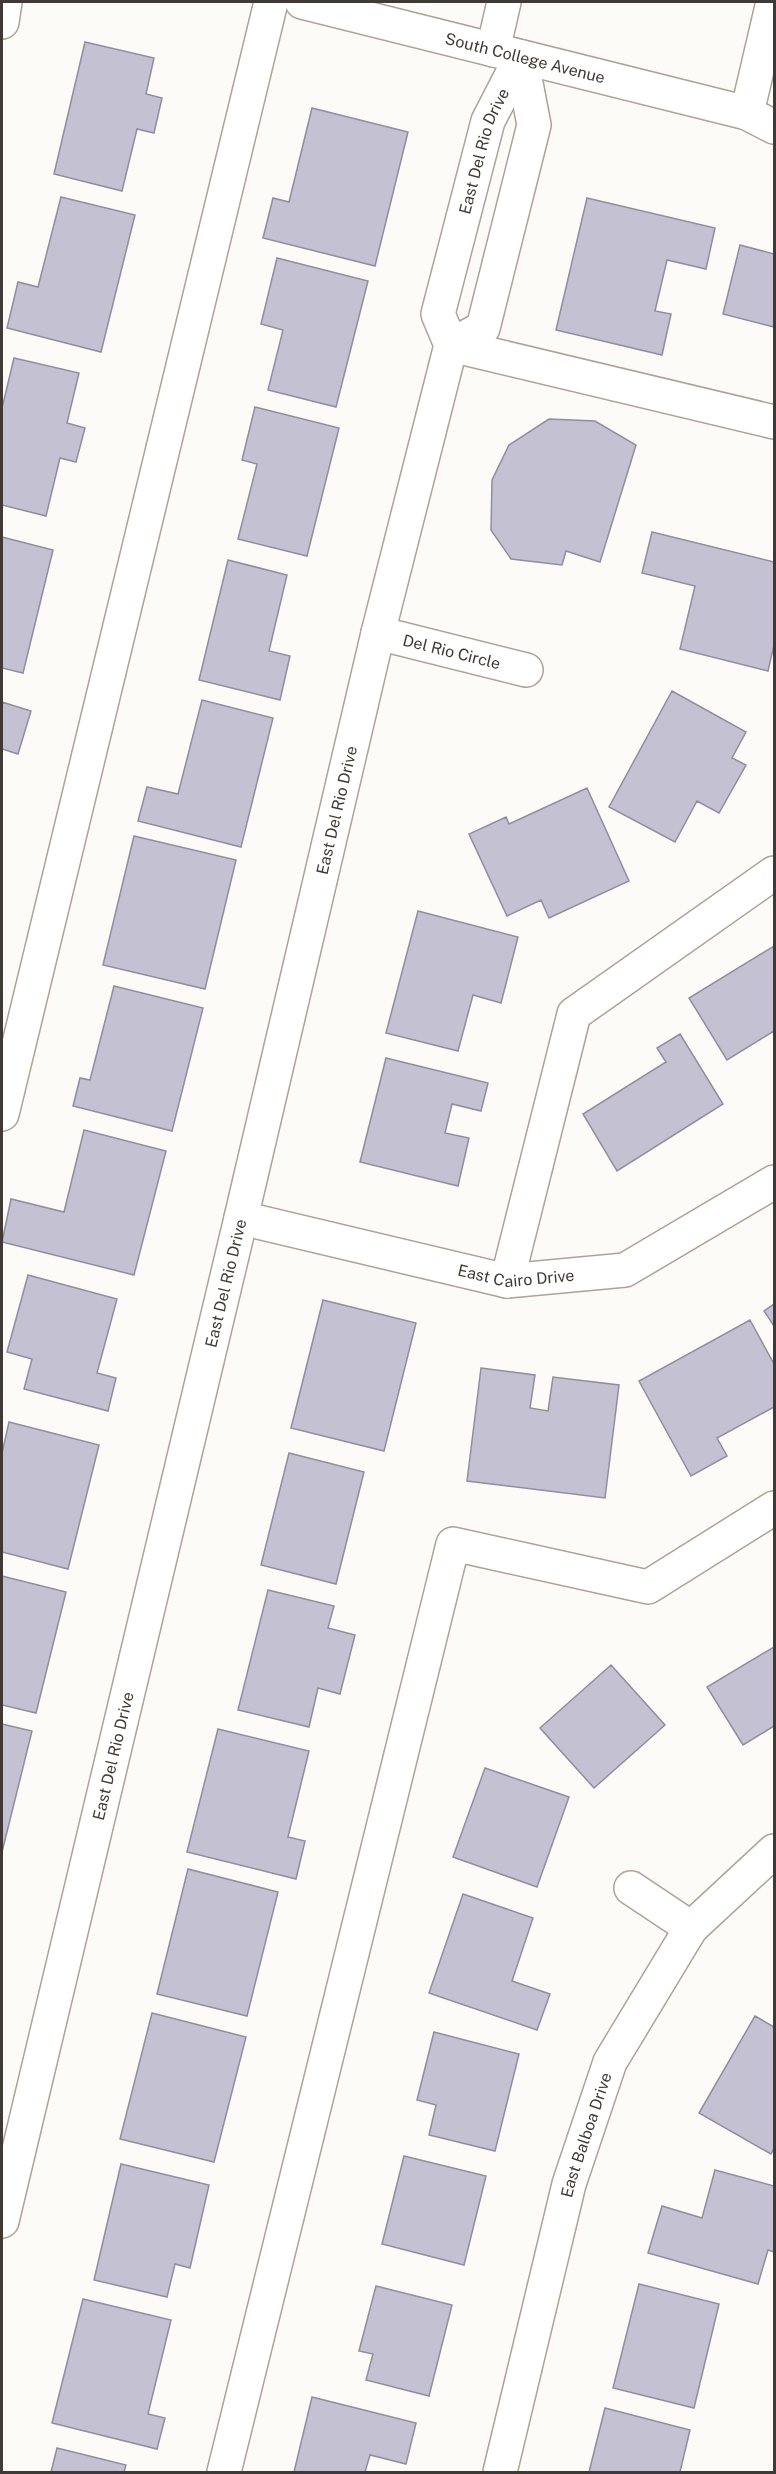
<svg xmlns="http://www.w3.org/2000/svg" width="776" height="2474" viewBox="0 0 776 2474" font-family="'Public Sans',sans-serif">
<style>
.building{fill:#c4c2d2;stroke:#908e9d;stroke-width:1.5}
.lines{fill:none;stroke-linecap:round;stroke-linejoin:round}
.minor-casing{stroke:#afa297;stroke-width:36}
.minor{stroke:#fff;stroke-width:33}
.labels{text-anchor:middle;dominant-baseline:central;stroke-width:4.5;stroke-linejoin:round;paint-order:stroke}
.street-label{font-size:16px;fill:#3f3a36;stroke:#fff}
</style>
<rect width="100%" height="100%" fill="#fdfbf8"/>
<path class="building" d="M 85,42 L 154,58 L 146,94 L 162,98 L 154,133 L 137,129 L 122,191 L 54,174 Z
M 312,108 L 408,132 L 375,266 L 263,238 L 273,198 L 289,202 Z
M 61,197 L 135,215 L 101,352 L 7,328 L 18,282 L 38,287 Z
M 587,198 L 715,228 L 706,269 L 667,260 L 655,311 L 671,314 L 662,355 L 556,330 Z
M 740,245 L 774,254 L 774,327 L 723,314 Z
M 277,258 L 368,281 L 336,407 L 268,390 L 283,330 L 261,324 Z
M 14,358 L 79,373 L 67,423 L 85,428 L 76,462 L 60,458 L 46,516 L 2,505 L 2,408 Z
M 255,407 L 339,428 L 307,556 L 238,539 L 257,464 L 242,460 Z
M 549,419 L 595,421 L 636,445 L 600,562 L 566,551 L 562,565 L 511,559 L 491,530 L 492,480 L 509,445 Z
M 652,532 L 774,562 L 774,645 L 768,671 L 680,649 L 695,586 L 642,573 Z
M 2,537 L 53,550 L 23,673 L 2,668 Z
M 228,560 L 287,575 L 269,651 L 290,656 L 280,700 L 199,680 Z
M 672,691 L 746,732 L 732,758 L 746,765 L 719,813 L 697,801 L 675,842 L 609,807 Z
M 202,700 L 273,718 L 241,847 L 138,821 L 147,787 L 178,794 Z
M 2,702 L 31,711 L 18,754 L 2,749 Z
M 587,788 L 629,881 L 549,918 L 541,900 L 507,916 L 469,834 L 506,817 L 509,824 Z
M 134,836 L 236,860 L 205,989 L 103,965 Z
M 418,911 L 518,937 L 501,1003 L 473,995 L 458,1051 L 386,1033 Z
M 774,946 L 774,1031 L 727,1060 L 689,998 Z
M 114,986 L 203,1008 L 172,1131 L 73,1106 L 80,1078 L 90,1080 Z
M 680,1034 L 723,1104 L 617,1171 L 583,1114 L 666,1062 L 657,1048 Z
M 386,1058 L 488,1083 L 481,1111 L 452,1104 L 445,1133 L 469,1138 L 458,1186 L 360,1162 Z
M 84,1130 L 166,1151 L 134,1275 L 2,1242 L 11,1199 L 64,1212 Z
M 28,1275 L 117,1299 L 97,1373 L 116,1378 L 108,1411 L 24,1389 L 32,1359 L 7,1352 Z
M 323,1300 L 416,1323 L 384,1451 L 291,1428 Z
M 774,1304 L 774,1326 L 764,1311 Z
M 750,1320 L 774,1364 L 774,1407 L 717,1438 L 727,1456 L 691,1476 L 639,1381 Z
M 481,1368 L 535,1375 L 530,1408 L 548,1411 L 553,1377 L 619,1385 L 605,1498 L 467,1481 Z
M 9,1422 L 99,1445 L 68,1569 L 2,1552 L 2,1453 Z
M 289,1453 L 364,1472 L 336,1584 L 261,1565 Z
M 2,1576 L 66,1592 L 36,1713 L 2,1705 Z
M 268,1590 L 334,1606 L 328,1628 L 355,1635 L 340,1694 L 318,1688 L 309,1727 L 238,1710 Z
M 774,1647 L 774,1726 L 743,1745 L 707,1687 Z
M 611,1665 L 665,1725 L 594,1788 L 540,1728 Z
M 2,1724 L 32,1731 L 2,1852 Z
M 218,1729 L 309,1751 L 288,1837 L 305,1841 L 296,1879 L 187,1852 Z
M 485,1768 L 569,1797 L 537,1887 L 453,1857 Z
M 188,1869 L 278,1892 L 247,2016 L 157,1994 Z
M 463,1894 L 533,1918 L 512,1981 L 550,1994 L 537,2030 L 429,1993 Z
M 152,2013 L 246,2037 L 214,2162 L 120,2139 Z
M 755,2016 L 774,2027 L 774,2148 L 771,2154 L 699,2113 Z
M 434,2032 L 519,2054 L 495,2151 L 429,2135 L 436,2105 L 417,2100 Z
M 404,2156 L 486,2176 L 464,2265 L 382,2244 Z
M 121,2164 L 209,2185 L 190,2268 L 175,2264 L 167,2297 L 94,2280 Z
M 715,2170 L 774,2186 L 774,2252 L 768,2250 L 758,2284 L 648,2253 L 662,2206 L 702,2218 Z
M 639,2284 L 719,2304 L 694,2408 L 613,2388 Z
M 376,2286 L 452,2305 L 429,2396 L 366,2380 L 373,2354 L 359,2351 Z
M 83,2299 L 171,2320 L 148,2414 L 165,2418 L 157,2449 L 52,2423 Z
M 312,2397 L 416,2423 L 406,2464 L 370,2455 L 365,2472 L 294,2472 Z
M 605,2408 L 690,2430 L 680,2472 L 589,2472 Z
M 57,2448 L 126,2465 L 124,2472 L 51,2472 Z"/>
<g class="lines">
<defs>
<g id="minor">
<path id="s1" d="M 302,2 L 747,113 L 774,127"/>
<path d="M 2,22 L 5,2"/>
<path d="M 493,50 L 504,2"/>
<path d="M 747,113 L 773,2"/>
<path d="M 451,345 L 774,422"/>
<path d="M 451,345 L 483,328 L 534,125 L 521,57"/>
<path id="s2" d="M 378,633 L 526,670"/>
<path d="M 2,1114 L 271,2"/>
<path id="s3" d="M 241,1218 L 507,1281 L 625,1270 L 774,1182"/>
<path d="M 507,1281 L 574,1014 L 774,873"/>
<path d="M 631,1888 L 691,1928"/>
<path id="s4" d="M 2,2221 L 241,1218 L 378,633 L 451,345 L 438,314 L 488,121 L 521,57"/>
<path d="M 224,2472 L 453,1544 L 648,1587 L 774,1508"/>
<path id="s5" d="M 500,2472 L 569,2184 L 610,2062 L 691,1928 L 774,1851"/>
</g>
</defs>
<use href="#minor" class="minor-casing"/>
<use href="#minor" class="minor"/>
</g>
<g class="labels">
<g class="street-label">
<text stroke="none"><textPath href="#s1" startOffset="230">South College Avenue</textPath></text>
<text stroke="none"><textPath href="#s4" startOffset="2132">East Del Rio Drive</textPath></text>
<text stroke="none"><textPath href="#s2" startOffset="76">Del Rio Circle</textPath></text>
<text stroke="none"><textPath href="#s4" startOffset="1450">East Del Rio Drive</textPath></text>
<text stroke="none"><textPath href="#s3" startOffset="282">East Cairo Drive</textPath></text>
<text stroke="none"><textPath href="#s4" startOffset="964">East Del Rio Drive</textPath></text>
<text stroke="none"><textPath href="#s4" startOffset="478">East Del Rio Drive</textPath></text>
<text stroke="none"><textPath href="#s5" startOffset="348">East Balboa Drive</textPath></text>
</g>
</g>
<rect width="776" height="2474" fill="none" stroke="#3f3a36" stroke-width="6"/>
</svg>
